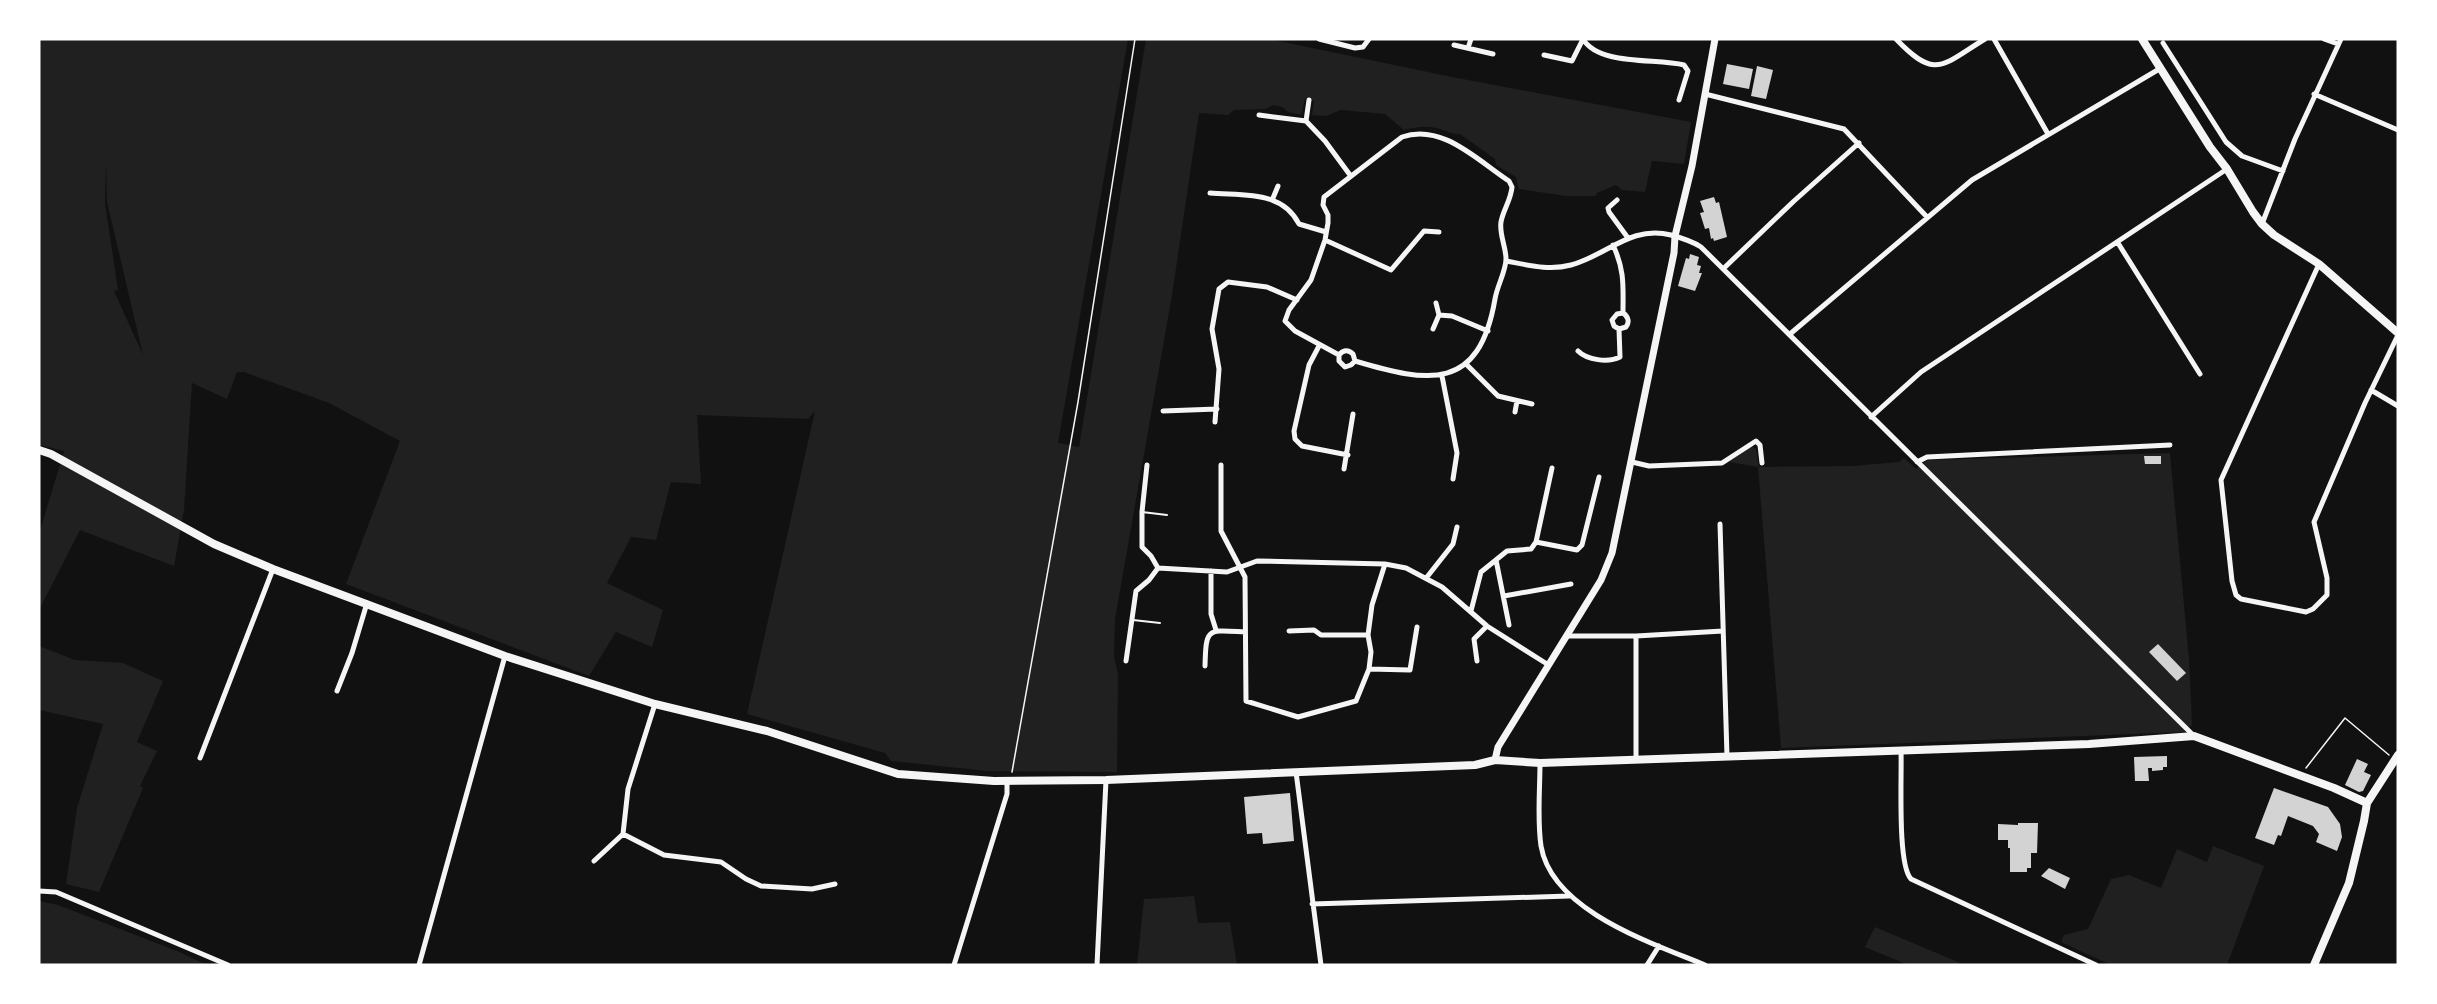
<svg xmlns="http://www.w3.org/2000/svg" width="2437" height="1004" viewBox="0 0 2437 1004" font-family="'DejaVu Sans',sans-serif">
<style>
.green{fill:#202020;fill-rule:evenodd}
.building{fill:#d3d3d3}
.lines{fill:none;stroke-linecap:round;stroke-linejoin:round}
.path{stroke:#f5f5f5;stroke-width:1.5}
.service{stroke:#f5f5f5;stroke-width:2}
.minor{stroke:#f5f5f5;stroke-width:5}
.tertiary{stroke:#f5f5f5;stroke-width:7}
.secondary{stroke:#f5f5f5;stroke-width:8}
</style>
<rect width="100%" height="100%" fill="#111"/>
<path class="green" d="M 39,39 L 1128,39 L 1058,443 L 1079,447 L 1146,39 L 1269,39 L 1452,77 L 1691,122 L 1684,164 L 1652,161 L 1645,192 L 1622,190 L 1616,185 L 1597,193 L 1596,196 L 1566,196 L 1519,189 L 1516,177 L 1496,165 L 1495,159 L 1460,134 C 1452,135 1448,131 1440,129 C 1427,125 1417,127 1404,130 L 1385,114 L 1341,110 L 1326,116 L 1312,115 L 1314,101 L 1305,99 L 1301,115 L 1288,112 L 1282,107 L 1273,105 L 1266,109 L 1234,110 L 1228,115 L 1199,113 L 1172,295 L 1115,619 L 1114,656 L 1118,674 L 1117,772 L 988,771 L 891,761 L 885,753 L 747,714 L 815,411 L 808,419 L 697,415 L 701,484 L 671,482 L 656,540 L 631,537 L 607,583 L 663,610 L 652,647 L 616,632 L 589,676 L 346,584 L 400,441 L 329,403 L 244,372 L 237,372 L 227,399 L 192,383 L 184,510 L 174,566 L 80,530 L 39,610 L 39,534 L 64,451 L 39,445 ZM 106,163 L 107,202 L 143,355 L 114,291 L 118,290 L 105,203 Z
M 1751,446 L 1756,449 L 1759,467 L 1852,466 L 1899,462 L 1904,458 L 1916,469 L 1928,460 L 2170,453 L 2189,659 L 2192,725 L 2183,732 L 1781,748 L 1758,467 L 1729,462 Z
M 39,646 L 75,660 L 123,663 L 163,681 L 137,742 L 157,751 L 140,786 L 143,788 L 99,892 L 66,884 L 77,808 L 103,724 L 39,710 Z
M 2213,846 L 2264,866 L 2227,965 L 2111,965 L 2061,942 L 2064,935 L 2088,929 L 2111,879 L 2129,875 L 2161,888 L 2177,849 L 2207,862 Z
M 1194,896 L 1198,923 L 1230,922 L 1237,965 L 1137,965 L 1144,899 Z
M 39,901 L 58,905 L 177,951 L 207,965 L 39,965 Z
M 1875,927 L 1965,965 L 1908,965 L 1865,947 Z"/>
<path class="building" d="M 1727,64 L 1753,69 L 1749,89 L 1723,84 Z
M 1757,66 L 1773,70 L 1766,99 L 1751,96 Z
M 1714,197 L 1716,203 L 1719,202 L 1727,237 L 1714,241 L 1713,238 L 1711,239 L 1709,228 L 1705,229 L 1700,213 L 1704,212 L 1700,201 Z
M 1690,254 L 1699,257 L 1697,265 L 1701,266 L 1699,273 L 1702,273 L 1695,291 L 1678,286 L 1686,258 L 1689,259 Z
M 2144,456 L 2161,456 L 2161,464 L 2145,464 Z
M 2158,644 L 2186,673 L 2177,681 L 2149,652 Z
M 2167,756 L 2167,767 L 2163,767 L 2163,770 L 2152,771 L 2152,768 L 2148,768 L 2149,781 L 2135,781 L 2134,757 Z
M 2357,759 L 2368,764 L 2364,772 L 2371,775 L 2363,791 L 2359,792 L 2345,785 Z
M 2274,788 L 2328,807 L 2340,824 L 2342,837 L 2337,851 L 2316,842 L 2319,834 L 2313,826 L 2288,816 L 2281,836 L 2278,835 L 2274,845 L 2255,838 Z
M 1290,793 L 1294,841 L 1263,844 L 1262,833 L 1247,834 L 1244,797 Z
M 2018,823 L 2038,823 L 2037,853 L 2031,853 L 2031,868 L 2027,868 L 2027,872 L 2010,872 L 2010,848 L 2008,848 L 2008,840 L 1998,840 L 1998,824 L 2018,825 Z
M 2049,868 L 2070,878 L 2065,889 L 2041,876 Z"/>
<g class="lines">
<path class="path" d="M 2306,768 L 2345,718 L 2389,755
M 1012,772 L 1078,402 L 1135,39"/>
<path class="service" d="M 1142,512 L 1167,515
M 1133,620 L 1160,623"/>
<path class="minor" d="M 1319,39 L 1355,48 L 1363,47 L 1369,39
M 1583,39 C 1599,66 1656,58 1684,65 L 1688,71 L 1679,100
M 1896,39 C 1936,81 1942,65 1985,39
M 1994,39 L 2048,134
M 2324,39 L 2338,44
M 2163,43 L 2226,142 L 2242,156 L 2283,171
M 1454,45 L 1493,54
M 1468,48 L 1471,39
M 1544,55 L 1572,61 L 1582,41
M 1705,94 L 1844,129 L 1927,217
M 2314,94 L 2398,130
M 1259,115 L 1306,121 L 1325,141 L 1350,175
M 1306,121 L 1309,100
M 1210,193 C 1243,196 1282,190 1299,224 L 1326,232
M 1273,198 L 1278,186
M 1617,200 L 1608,208 L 1609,212 L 1628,238
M 2262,224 L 2295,139 L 2341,39
M 1325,240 L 1391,270 L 1424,231 L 1439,232
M 2118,243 L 2200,374
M 1613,245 C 1625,271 1623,286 1623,313
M 1506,261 C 1528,265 1549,271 1571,265 C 1608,255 1630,225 1671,235 C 1682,238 1692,241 1701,247 L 2194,736
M 2319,264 L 2221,480 L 2232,581 L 2236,595 L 2241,599 L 2306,612 L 2313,609 L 2327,595 L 2327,578 L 2314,522 L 2365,403 L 2398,335
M 1723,269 L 1794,201 L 1859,143
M 1439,315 L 1452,316 L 1488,331
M 1433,329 L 1439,315 L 1436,303
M 1619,329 L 1614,326 L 1612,320 L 1617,314 L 1623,313
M 1619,329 L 1626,327 C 1630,322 1628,316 1623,313
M 1790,334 L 1972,180 L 2161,68
M 1319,346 L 1309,365 L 1294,431 L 1295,439 L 1302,446 L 1348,455
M 1578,351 C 1587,360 1608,363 1620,357 L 1619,329
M 1339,355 L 1295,331 L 1285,321 L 1289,310 L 1311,280 L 1325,240 L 1328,223 L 1328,215 L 1323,205 L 1324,197 L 1402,137 C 1442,123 1477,160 1509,181 L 1512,187 C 1511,200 1503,210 1501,222 C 1499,234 1506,247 1506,259 C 1506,271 1497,286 1495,299 C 1479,392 1429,383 1355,361
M 1339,355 L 1339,361 L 1345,367 L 1351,365 L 1355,361
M 1339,355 C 1343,350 1348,349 1353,354 L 1355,361
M 1466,364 L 1498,396 L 1532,404
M 1442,376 L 1457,453 L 1453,479
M 2371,390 L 2398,406
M 1163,411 L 1217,409
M 1515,412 L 1517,401
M 1871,417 L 1921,372 L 2227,169
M 1215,422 L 1219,369 L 1212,329 L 1219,289 L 1228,282 L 1267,287 L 1297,300
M 1632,462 L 1649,466 L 1722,463 L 1756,441 L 1760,445 L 1762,463
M 1917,462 L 1927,457 L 2170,445
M 1221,465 L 1221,531 L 1245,577 L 1246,701 L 1298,717 L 1356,701 L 1369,669 L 1371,652 L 1368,635 L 1372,605 L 1385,564
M 1344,469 L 1353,414
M 1720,524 L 1727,756
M 1536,542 L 1577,550 L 1582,545 L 1599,477
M 1496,560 L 1509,625
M 1158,568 L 1227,572 L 1257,561 L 1385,564 L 1406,568 L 1442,587 L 1487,626 L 1547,664
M 1211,571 L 1211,614 L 1216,630
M 1427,577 L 1453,544 L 1457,527
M 1504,596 L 1571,584
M 1471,611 L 1481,572 L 1507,551 L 1531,549 L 1536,542 L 1552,468
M 1289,631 L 1314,630 L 1321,635 L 1368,635
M 1566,636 L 1636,636 L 1723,631
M 1636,636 L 1636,758
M 1126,661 L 1136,591 L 1149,580 L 1158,568 L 1151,556 L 1142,547 L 1142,512 L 1147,465
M 1477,661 L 1474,639 L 1487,626
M 1205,666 C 1206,627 1207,630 1245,632
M 1369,669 L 1410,670 L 1417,627
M 337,691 L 352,653 L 367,603
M 655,704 L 628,789 L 623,834 L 664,855 L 721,862 L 746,879 L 761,886 L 812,889 L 835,884
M 1901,751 C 1902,776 1897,864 1911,879 L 2096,965
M 200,758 L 273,569
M 1540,763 C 1540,790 1537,819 1541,846 C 1552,911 1652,943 1705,965
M 1296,772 L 1321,965
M 594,861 L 623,834
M 39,891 L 56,892 L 228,965
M 1312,904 L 1569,896
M 419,965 L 505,656
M 954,965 L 1007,794 L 1007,781
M 1097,965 L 1106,780
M 1647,965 L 1659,946"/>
<path class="tertiary" d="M 1495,760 L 1498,747 L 1601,580 L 1612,553 L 1674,253 L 1675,236 L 1692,166 L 1715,39"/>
<path class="secondary" d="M 2142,39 L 2210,147 L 2227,169 L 2253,212 L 2262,224 L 2274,235 L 2319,264 L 2398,333
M 39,450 L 51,454 L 214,544 L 273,569 L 505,656 L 655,704 L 767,731 L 898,774 L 994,781 L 1106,780 L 1475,765 L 1495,760 L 1540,763 L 2089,744 L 2194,736 L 2334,788 L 2367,803
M 2314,965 L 2349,883 L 2364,821 L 2367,803 L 2398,755"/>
</g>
<rect width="2437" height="1004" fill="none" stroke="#ffffff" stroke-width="81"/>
</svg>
